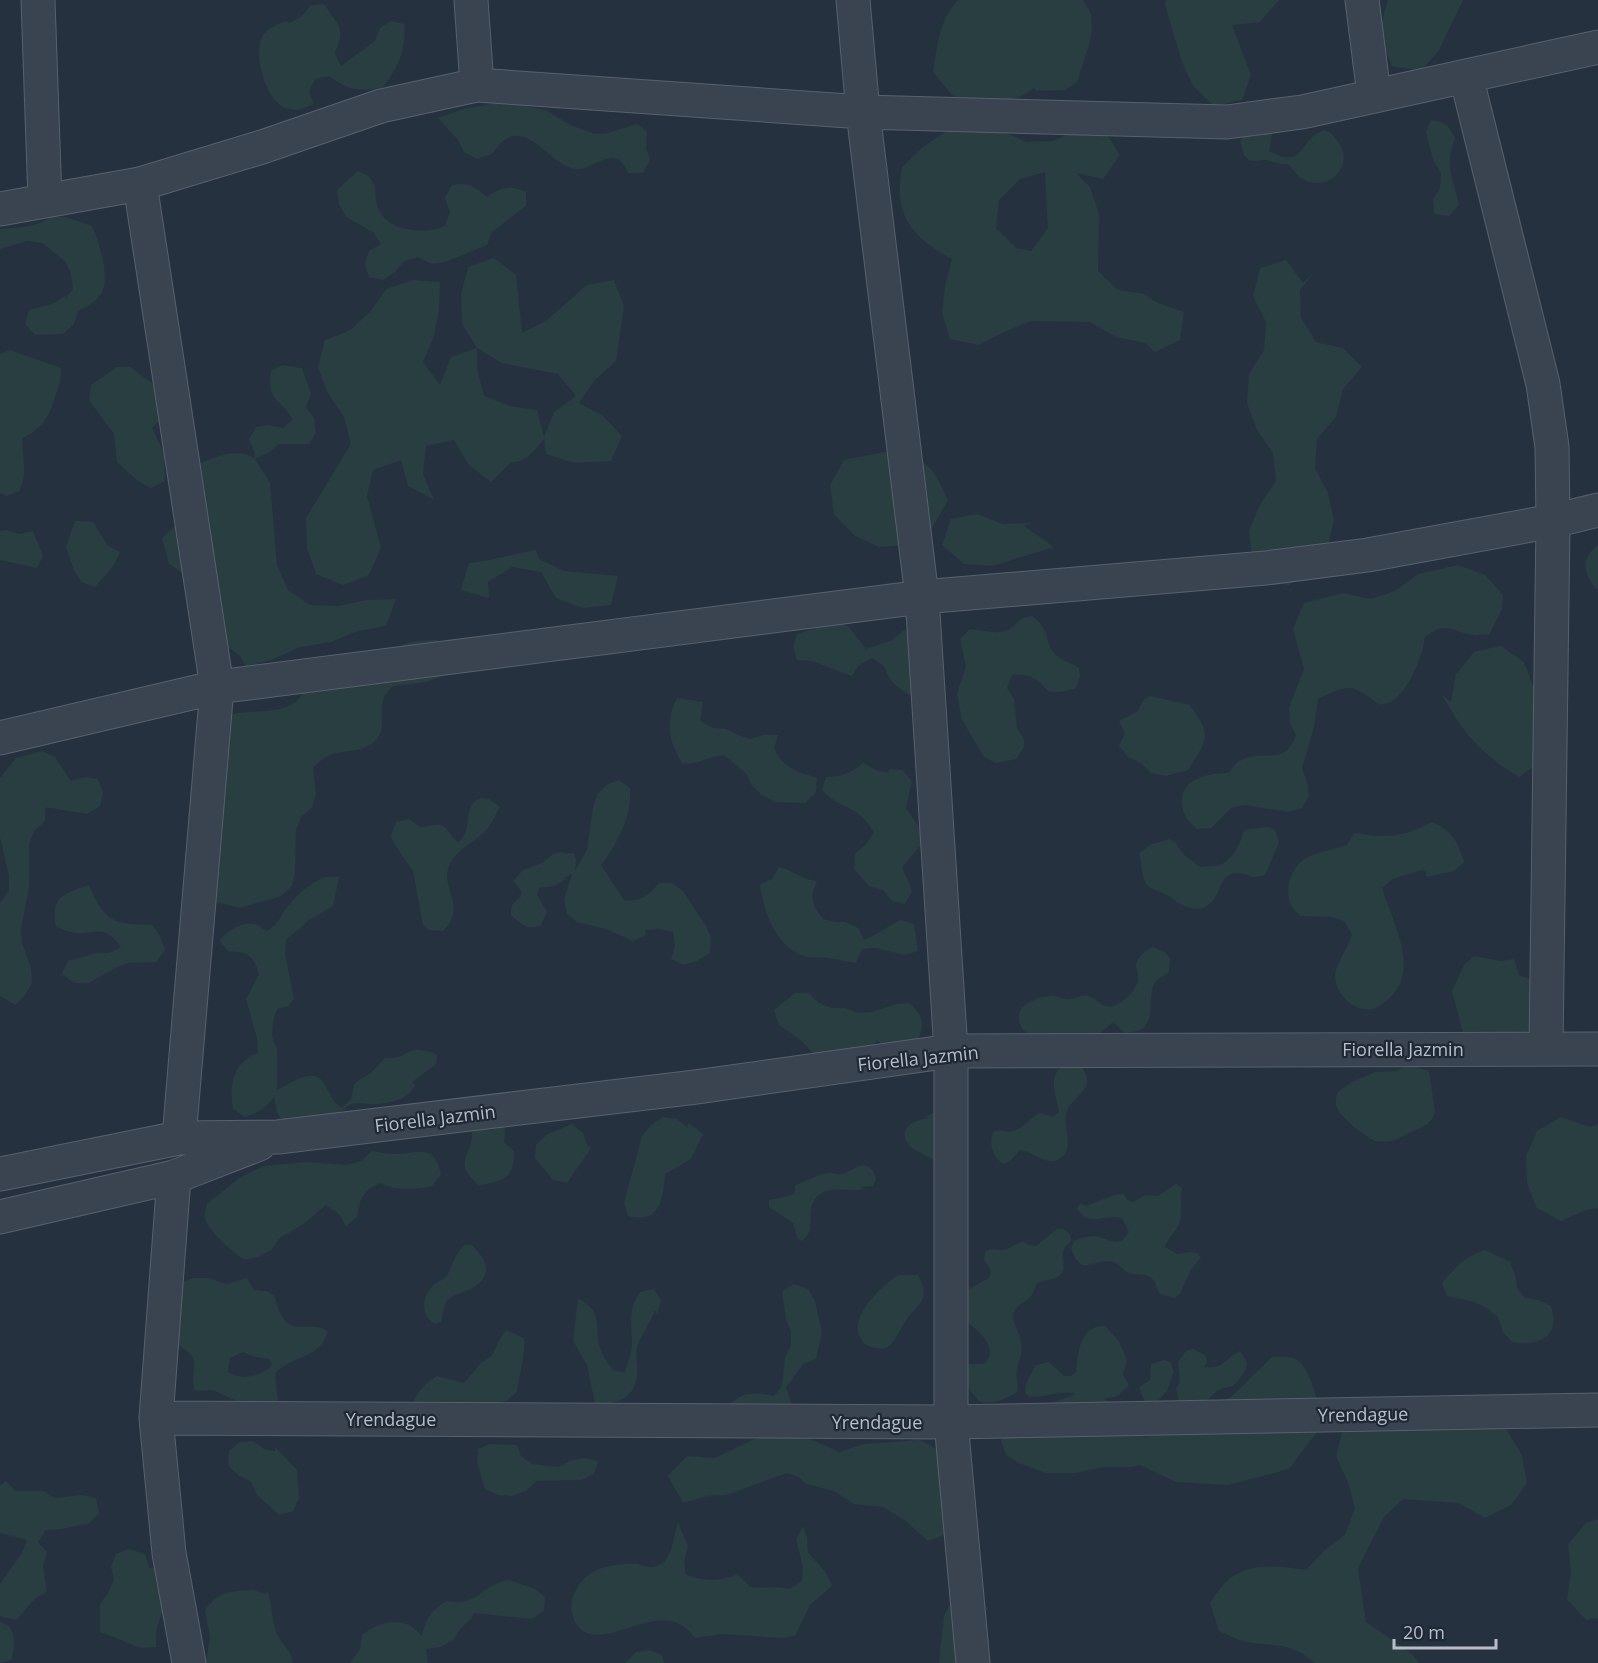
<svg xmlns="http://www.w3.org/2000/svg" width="1598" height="1663" viewBox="0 0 1598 1663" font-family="'Open Sans',sans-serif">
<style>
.green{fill:#283e41;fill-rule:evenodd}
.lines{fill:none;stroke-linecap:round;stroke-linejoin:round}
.minor-casing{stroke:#58616d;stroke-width:35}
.minor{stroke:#3a4350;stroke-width:33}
.labels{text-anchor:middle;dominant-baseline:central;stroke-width:4.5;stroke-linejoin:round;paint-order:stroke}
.street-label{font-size:18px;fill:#b7beca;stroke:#1f2835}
</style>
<rect width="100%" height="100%" fill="#263140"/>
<path class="green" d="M 958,0 L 1083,0 L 1091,14 L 1092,28 L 1090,42 L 1077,82 L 1065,90 L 1036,91 L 1034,88 L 1022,96 L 1008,101 L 965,101 L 952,95 L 933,72 C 937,47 939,20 958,0 Z
M 1166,0 L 1279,0 L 1260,22 L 1232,25 L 1251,75 L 1242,100 L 1214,106 L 1193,86 L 1182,62 L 1165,5 Z
M 1388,0 L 1463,0 L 1439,50 L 1421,71 L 1392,66 C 1380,39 1378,30 1388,0 Z
M 324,4 C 338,26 346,26 335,53 L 341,66 L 375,41 L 380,28 L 391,21 L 404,24 C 407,47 398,70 382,88 C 358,91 349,91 329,76 L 315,79 L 309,92 L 314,104 C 305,108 296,112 286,108 C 266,102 253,55 262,37 C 266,28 277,25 285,21 L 290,23 L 302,16 L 311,5 Z
M 504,102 L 546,110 L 570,125 L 595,134 L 608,133 L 637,124 L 647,132 L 646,147 L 650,160 L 643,173 L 628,173 C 615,141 594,170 577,169 C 547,167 524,106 492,154 L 477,159 L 464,152 L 458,140 L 438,118 L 464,109 Z
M 1431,120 C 1446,123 1448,124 1455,138 C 1444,168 1453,177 1459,205 L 1449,216 L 1434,214 L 1433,200 L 1440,188 L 1441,173 L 1433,160 L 1426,132 Z
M 1273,128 L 1269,151 C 1306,171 1298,139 1324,130 C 1330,132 1331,133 1335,138 C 1360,165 1326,195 1301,178 C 1296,174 1292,168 1288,164 C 1279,165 1272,160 1263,160 C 1257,160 1255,162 1249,160 L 1244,155 L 1240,141 L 1244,136 Z
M 973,129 L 1001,130 L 1026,142 L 1053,141 L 1077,130 L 1105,131 L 1120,155 L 1103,179 L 1076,173 L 1090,187 L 1099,214 L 1098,271 L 1118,290 L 1144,294 L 1158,303 L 1184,312 L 1180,340 L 1155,352 L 1145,343 L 1116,337 L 1090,322 L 1031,321 L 1006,331 L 979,345 L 950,339 L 942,313 L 945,286 L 952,259 C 926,245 902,228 900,195 C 899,186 901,176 902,167 L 923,147 L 945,132 ZM 1045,172 L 1048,228 L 1031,251 L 1016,248 L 996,228 L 999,200 L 1020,179 Z
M 358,171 C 362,173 368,175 370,178 C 378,186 374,195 377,205 C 382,222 397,228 413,230 C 426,231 434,231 445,226 L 450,212 L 445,198 L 452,185 C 468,182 475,186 487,197 C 501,187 510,185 526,192 L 526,206 L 492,232 L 487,245 L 445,262 L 432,264 L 418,257 L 404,261 L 395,272 L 383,280 L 369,277 L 365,264 L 369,251 L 381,244 L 373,232 L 346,217 L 339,204 L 337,190 Z
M 52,217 L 66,217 L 92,226 C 99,242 111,278 101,294 C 95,302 86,307 78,311 L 74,324 L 63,334 L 35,335 L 25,324 L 29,310 L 55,303 L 66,295 L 66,298 L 73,289 L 71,274 L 65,261 L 42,243 L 27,241 L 0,249 L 0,229 C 20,228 34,227 52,217 Z
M 494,258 L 516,275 L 522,333 L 546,321 L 587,285 L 614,280 L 624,306 L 616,361 L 595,380 L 579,403 L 603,416 L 622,436 L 611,461 L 574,463 L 546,454 L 544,439 C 535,449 526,463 511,462 L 491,482 L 469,465 L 454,440 L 426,446 L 423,474 L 434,500 L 408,486 L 401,460 L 373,470 L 367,496 L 381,548 L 369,575 L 343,585 L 316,574 L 307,548 L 306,518 L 351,444 L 344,417 L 327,392 L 318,367 L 325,340 L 349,331 L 370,312 L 386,289 L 413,280 L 440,282 L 439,310 L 434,336 L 423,362 L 440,385 L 451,357 L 477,348 L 462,324 L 461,294 L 468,267 ZM 477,348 L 502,363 L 558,374 L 576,396 L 554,412 L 544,437 L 537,410 L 510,406 L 484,396 L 477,368 Z
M 1286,260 L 1303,283 L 1313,273 L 1300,290 L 1301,318 L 1316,342 L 1343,348 L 1362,367 L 1343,389 L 1336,417 L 1317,439 L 1315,468 L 1328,493 L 1334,520 L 1328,546 L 1310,568 L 1288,586 L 1252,558 L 1249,530 L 1261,503 L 1276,481 L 1273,453 L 1257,430 L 1247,403 L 1249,374 L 1264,350 L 1266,322 L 1253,296 L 1260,268 Z
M 10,350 L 61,368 C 61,380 59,386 55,397 C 49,418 42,428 23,438 C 21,460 29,472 19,491 L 6,496 L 0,493 L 0,354 Z
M 283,365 L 302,368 L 311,394 L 306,407 L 314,418 L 316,432 L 309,444 L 279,444 L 268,453 L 255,459 L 270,483 L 277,565 L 288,590 L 310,605 L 339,606 L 366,600 L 396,599 L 386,626 L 358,631 L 331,642 L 300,647 L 274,659 L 246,667 L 240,656 L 217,639 L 193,580 L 169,564 L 162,538 L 182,519 L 195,465 C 216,457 234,447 255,458 L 254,451 L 249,439 L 256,427 L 269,425 L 283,428 L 293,420 C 281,397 266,403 271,371 Z
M 117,367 L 130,367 L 163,391 L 163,418 L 152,428 L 164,453 L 165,481 L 151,488 L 138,481 L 117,462 L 114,434 L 89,400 L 91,385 Z
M 894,450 C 929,461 933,467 948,500 L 931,530 L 907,545 L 879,547 L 854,535 L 834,514 L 830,485 L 844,460 Z
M 977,514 L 1003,524 L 1032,523 L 1024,526 L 1054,547 L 992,566 L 964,564 L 942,545 L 951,519 Z
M 75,521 L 93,522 L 108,546 L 120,552 L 114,565 L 95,587 L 81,582 L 74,570 L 66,547 Z
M 6,530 L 19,534 L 33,531 L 43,556 L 37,568 L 0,560 L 0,531 Z
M 1598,545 L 1598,589 L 1595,588 C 1584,572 1580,559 1598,545 Z
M 536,550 L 539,559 L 564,571 L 618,576 L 611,605 L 583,608 L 556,598 L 541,572 L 512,567 L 488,582 L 489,598 L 461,590 L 469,563 C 492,561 513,554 536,550 Z
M 1458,565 L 1485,575 L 1503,595 L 1502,609 L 1489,635 C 1484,634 1480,635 1475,635 C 1451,633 1449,619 1425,637 C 1423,655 1409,690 1393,700 C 1390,703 1384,704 1380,705 C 1352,684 1350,683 1318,699 L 1314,727 L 1302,768 L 1307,782 L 1309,796 L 1302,808 L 1288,812 L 1245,805 L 1231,808 L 1211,828 L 1197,829 C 1187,821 1182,814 1182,801 C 1181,778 1210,773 1229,773 C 1231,770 1235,764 1238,762 C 1261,747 1284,769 1296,735 L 1290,723 L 1289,708 L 1304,669 L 1293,629 L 1304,603 L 1343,593 L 1371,599 L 1395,591 L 1418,574 Z
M 1032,616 C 1052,631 1043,639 1054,653 C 1062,663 1071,661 1079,668 L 1080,676 L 1076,688 C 1066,692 1058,693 1048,691 C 1036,677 1030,674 1012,675 L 1007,688 L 1014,699 L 1017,728 L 1024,739 L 1024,747 L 1016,759 L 996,763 L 984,757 L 962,720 L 957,693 L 966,667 L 960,639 L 970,629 C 983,630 996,635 1008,630 C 1020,624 1014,619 1032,616 Z
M 835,622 L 848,626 L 866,649 L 892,640 L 903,631 L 917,629 L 940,641 L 943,668 L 935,679 L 911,696 C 897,688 889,681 884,666 L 872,658 L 859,665 L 852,676 L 812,661 L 797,660 L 793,647 L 797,634 Z
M 437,640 L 446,649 L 446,664 L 440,677 L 427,682 L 393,686 C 390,689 386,694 384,697 C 378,711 387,727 377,739 C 366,751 351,750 337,753 C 327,755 320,761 313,767 L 316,794 L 312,808 L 301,817 L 296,830 L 295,872 L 292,886 L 281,896 L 240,908 L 212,901 L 185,869 L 185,854 L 230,715 C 250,709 278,715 296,702 C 299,699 302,694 305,691 L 386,654 C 403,642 416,640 437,640 Z
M 1501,646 L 1524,662 L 1533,686 L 1554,705 L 1544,760 L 1519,777 C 1481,754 1464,734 1442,695 L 1451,702 L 1456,674 L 1474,652 Z
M 1150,696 L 1190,705 C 1212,735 1208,739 1188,770 L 1166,776 L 1151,773 L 1141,763 L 1128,757 L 1119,746 L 1125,733 L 1119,721 L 1138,711 L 1144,699 Z
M 677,698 L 703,702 L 700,721 L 713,728 L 726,729 L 738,735 L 750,739 L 763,735 L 778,735 L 774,748 C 783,769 797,771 817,778 L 816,792 L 805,803 L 775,802 L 762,795 L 752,786 L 746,773 L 724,755 C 704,757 702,765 682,763 C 668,739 665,723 677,698 Z
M 42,751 L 55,757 L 71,781 L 84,777 L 98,779 L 103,792 L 100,806 L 87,814 L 45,807 L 45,821 L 34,831 L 29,845 L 29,887 L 21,929 L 22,943 L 31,968 L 32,983 L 25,995 L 15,1005 L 0,996 L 0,903 L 9,890 L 9,876 L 0,837 L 0,778 L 16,758 Z
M 863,763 L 876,770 L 888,773 L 889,769 L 902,770 L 912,781 L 906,808 L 921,830 L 921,845 L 902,867 L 912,891 L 905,904 L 892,901 L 883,890 L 869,886 L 854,869 L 855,854 L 865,845 L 874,833 C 858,803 842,812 822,790 L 826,777 C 842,777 851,773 863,763 Z
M 619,780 L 630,788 C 632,816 618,843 601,865 L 624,900 C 641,902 648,896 659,883 L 672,883 L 683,891 L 706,926 L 711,938 L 710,953 L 697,961 L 684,965 L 671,959 L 675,946 L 673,932 L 659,929 L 645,930 L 646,935 L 633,941 L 606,929 L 577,922 L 567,914 L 564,900 L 572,874 L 564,878 L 566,879 L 554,886 L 539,888 L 537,894 L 547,912 L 541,925 C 529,931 520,924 511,915 C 511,906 512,902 520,898 L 522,892 L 513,881 L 523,870 L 542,863 L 553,854 L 560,852 L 574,854 L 576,860 L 575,871 L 587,850 L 593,808 L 597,795 L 606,785 Z
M 482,798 L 489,799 L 500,807 C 495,814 493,822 488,828 C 476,842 453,850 448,869 C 442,889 467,908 443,931 L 429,930 L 423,925 L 413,871 L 393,842 L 391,835 L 396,822 L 409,819 L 420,827 C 427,827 435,824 440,825 C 448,826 451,838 458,842 C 475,831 460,803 482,798 Z
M 1432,822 C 1451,830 1458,841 1464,862 L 1454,871 L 1426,877 L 1426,872 L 1422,870 L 1393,879 L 1382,888 C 1390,915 1411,952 1401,981 C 1398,991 1383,1007 1372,1009 C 1353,1012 1335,993 1335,976 C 1335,965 1349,947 1352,934 L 1344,921 L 1330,917 L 1300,916 C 1298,913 1292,909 1291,905 C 1283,889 1293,862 1310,856 C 1321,851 1335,849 1347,845 L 1354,833 C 1386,838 1403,838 1432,822 Z
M 1269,827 L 1275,830 L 1279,843 L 1265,875 L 1251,878 L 1253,877 C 1214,862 1226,897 1205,907 C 1201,909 1196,909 1192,908 C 1181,907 1172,897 1163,893 C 1158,891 1151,889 1147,885 C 1141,877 1142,863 1139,853 L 1150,845 L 1169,839 L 1175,842 L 1183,854 L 1200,867 C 1206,866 1215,867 1220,865 C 1232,860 1241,844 1243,832 L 1249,829 Z
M 779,867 C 795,871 800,879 817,881 L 812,895 L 815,908 L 823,919 L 836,922 L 845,922 L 858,928 L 864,940 C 878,935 887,926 900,920 L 914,924 L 918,951 L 904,955 L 875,948 L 862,949 L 856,963 C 846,962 838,959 829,958 C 819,956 811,959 801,955 C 775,944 763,910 760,884 L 772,879 Z
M 325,877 L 339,877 L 333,906 L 308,921 L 286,940 L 285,954 L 294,999 L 288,1006 L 277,1009 L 273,1022 L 272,1037 L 277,1049 L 277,1090 C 288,1085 313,1066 323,1082 C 330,1092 331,1101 342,1108 L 351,1099 L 354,1085 L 359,1080 L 371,1073 L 385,1058 C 412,1060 405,1041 437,1055 L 436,1064 L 412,1082 L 415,1085 C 408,1101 385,1105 369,1104 C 363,1104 356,1102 350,1105 C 346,1106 344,1111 339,1113 C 330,1119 297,1122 284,1124 L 277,1112 L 274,1097 C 266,1108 258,1113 245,1117 L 233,1109 C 229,1084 233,1063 258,1053 L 257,1038 L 246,999 L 259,974 C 253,955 248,952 228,951 L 219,940 C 228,931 241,921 254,924 C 258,925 264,929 267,931 C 278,924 278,921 285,910 C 296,895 309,884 325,877 Z
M 89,885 C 95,901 105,920 123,923 C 132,925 143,924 152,925 L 160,936 L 165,950 L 156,962 L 128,963 L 115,968 L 89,983 L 74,983 L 62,974 L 68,961 L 96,953 L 109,953 L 121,947 C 102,921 94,937 70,932 C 65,931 60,928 56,926 C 50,896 65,893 89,885 Z
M 1153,947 L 1165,952 L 1170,958 L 1169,972 C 1166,975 1160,977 1157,980 C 1145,992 1158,1021 1140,1030 C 1135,1032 1129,1032 1125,1033 L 1113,1022 L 1097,1036 L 1029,1036 C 1023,1030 1018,1024 1019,1016 C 1019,1003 1041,996 1052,996 C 1058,996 1064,1000 1070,999 C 1076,999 1082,994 1088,996 C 1097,998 1101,1009 1113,1006 C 1123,1003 1136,991 1138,980 C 1139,975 1137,971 1136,966 C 1136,958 1146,949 1153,947 Z
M 1474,956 L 1501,961 L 1514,959 L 1519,975 L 1532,980 L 1538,1019 L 1518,1042 L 1474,1041 L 1463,1033 L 1452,991 L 1464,965 Z
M 795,993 L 809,993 L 819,1003 L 831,1008 L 845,1008 L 858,1013 L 871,1012 L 897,1004 L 910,1003 C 923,1017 925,1023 918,1040 L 890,1047 L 877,1041 C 868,1053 835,1058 820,1062 L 802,1041 L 779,1025 L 774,1010 Z
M 1415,1062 L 1419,1068 L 1429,1071 L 1435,1112 L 1432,1119 L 1428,1124 L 1395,1140 L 1388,1142 L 1374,1141 L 1355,1128 L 1340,1113 L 1336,1106 L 1336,1099 L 1338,1092 L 1350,1083 L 1375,1072 L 1396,1071 Z
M 1062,1066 L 1082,1068 C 1098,1088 1073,1096 1067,1111 C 1061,1126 1077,1148 1059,1159 C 1047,1167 1033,1151 1020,1150 L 1010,1161 L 1003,1164 C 992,1156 989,1145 993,1132 C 1002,1128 1008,1134 1016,1130 C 1026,1126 1031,1117 1040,1113 L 1053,1117 L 1059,1112 C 1057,1095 1047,1080 1062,1066 Z
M 939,1110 L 938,1163 C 928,1154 902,1149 905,1132 C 907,1122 920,1120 929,1118 L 926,1116 Z
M 509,1116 L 505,1128 L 504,1142 L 514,1151 C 515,1178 502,1182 479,1185 C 450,1162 475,1154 472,1128 Z
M 663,1117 L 677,1119 L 687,1127 L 689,1123 L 703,1134 L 691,1159 L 665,1174 C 663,1200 660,1224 628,1216 L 624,1203 L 642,1136 L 651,1125 Z
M 1561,1117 L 1590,1127 L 1598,1124 L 1598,1208 L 1586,1210 L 1561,1221 L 1537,1208 L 1527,1183 L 1526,1156 L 1537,1131 Z
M 572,1124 L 583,1133 L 587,1145 L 591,1148 L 567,1183 L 553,1180 L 535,1158 L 536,1144 L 548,1134 Z
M 372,1151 C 380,1152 388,1154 396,1154 C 420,1153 434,1143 441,1174 L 432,1186 C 413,1190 397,1191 380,1183 C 362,1192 360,1198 357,1217 L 346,1226 L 339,1214 L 326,1205 L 305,1223 L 280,1238 L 271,1250 L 258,1257 L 245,1260 C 234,1254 208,1231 205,1218 C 204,1214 206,1208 207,1204 L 239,1178 L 264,1166 L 306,1162 L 347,1165 L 361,1161 Z
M 864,1165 C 872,1168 874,1171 876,1179 L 873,1186 L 860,1187 L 864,1189 C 848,1193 827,1183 815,1199 C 805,1213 818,1231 801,1241 L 797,1237 L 793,1223 L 769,1207 L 769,1200 L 789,1196 L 795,1193 L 795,1186 C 797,1184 824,1173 827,1173 C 832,1172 836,1175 841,1174 C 849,1173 855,1166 864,1165 Z
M 1176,1184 L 1182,1188 C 1180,1200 1182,1213 1180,1222 C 1177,1231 1168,1237 1165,1247 L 1177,1254 L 1190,1252 L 1197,1253 L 1201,1258 L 1191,1269 L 1180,1294 L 1174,1298 L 1160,1294 C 1157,1290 1156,1285 1154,1281 C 1147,1271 1136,1277 1129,1273 C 1123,1271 1120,1264 1113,1262 C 1092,1257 1082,1280 1071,1248 L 1074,1241 C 1079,1239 1088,1236 1094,1236 C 1109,1238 1118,1250 1129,1232 L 1122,1218 C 1103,1213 1091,1229 1077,1209 L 1080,1203 L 1086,1206 L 1117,1194 L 1124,1194 L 1127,1200 L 1133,1202 L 1145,1195 L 1158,1196 Z
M 1057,1229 L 1064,1229 L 1070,1234 L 1071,1241 C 1054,1254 1070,1265 1060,1275 C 1054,1280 1044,1280 1037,1283 C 1035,1287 1034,1292 1031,1296 C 1026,1302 1013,1307 1013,1316 C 1013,1323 1018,1331 1020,1338 C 1024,1352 1020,1356 1017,1369 C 1014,1389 1028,1390 1001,1400 C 992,1403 987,1404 979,1401 L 965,1385 L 964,1364 L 984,1364 C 1001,1350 978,1329 965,1321 L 965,1291 L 989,1278 L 991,1271 L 984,1259 L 985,1252 L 991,1249 L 1005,1250 L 1023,1241 L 1029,1245 L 1036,1246 Z
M 465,1245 L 472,1245 C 486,1259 495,1275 472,1288 C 463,1293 454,1294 446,1301 L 441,1322 L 434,1324 C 421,1315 421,1297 433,1286 C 438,1281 444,1280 448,1274 C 454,1263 455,1252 465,1245 Z
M 1485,1250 L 1510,1262 L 1515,1274 L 1517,1288 L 1525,1298 L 1539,1300 L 1551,1306 C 1561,1336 1540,1347 1512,1342 L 1503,1332 L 1498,1317 L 1487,1308 L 1474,1302 L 1447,1296 L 1442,1283 C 1455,1268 1465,1256 1485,1250 Z
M 898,1275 L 918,1275 C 931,1300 920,1301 906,1320 C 893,1340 893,1357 864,1344 C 862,1340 858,1335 858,1331 C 855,1311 883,1285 898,1275 Z
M 193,1278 L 208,1278 L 227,1284 L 247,1278 L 254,1290 L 267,1291 L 273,1295 C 277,1301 277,1307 280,1313 C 292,1338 311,1319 327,1331 C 323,1359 288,1356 275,1374 L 278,1402 L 276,1409 L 245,1405 L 213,1390 L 195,1391 C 187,1367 208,1360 175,1344 L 174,1321 L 180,1317 L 180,1283 ZM 243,1352 L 256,1357 L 269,1359 L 272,1365 C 262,1376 241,1381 228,1372 L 230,1358 Z
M 794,1284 L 808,1289 L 815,1301 L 822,1333 L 816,1359 L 803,1364 L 786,1388 L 791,1402 L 790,1416 L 725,1410 C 739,1392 752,1391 774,1396 L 782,1386 L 785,1358 L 791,1345 L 791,1332 L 786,1319 L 782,1291 Z
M 654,1289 L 661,1300 L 657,1314 L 655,1310 C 651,1323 640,1335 637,1348 C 635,1357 638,1367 637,1376 C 634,1400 616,1404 595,1403 L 587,1365 L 573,1341 L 578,1298 C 602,1312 595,1320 599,1344 C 601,1353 607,1362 613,1370 L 625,1373 C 627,1364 632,1353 632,1344 C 632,1322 627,1312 640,1292 Z
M 1099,1326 L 1105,1326 L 1119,1341 L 1127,1361 L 1123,1374 L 1129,1386 L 1117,1396 L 1104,1399 C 1120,1410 1130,1425 1145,1437 L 1158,1434 L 1232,1396 L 1272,1357 C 1281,1357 1292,1355 1300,1362 C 1312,1373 1319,1408 1323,1424 L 1289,1469 L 1228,1485 L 1176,1482 L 1140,1465 L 1132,1467 L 1103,1467 L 1075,1473 L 1046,1473 L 1019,1463 L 1006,1455 L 1001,1441 L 1005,1427 L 1027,1412 L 1076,1394 C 1057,1385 1002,1420 1036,1365 L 1049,1362 L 1064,1376 L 1071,1376 L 1076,1372 C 1078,1354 1079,1331 1099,1326 Z
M 506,1330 L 524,1338 C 526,1356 519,1373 517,1392 L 506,1401 L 411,1416 C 412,1397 421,1386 437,1376 L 464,1383 L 481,1363 L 492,1356 L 498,1342 Z
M 1193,1349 L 1205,1355 L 1207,1361 L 1204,1367 C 1224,1370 1225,1358 1240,1351 L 1247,1362 L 1246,1369 L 1238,1381 L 1232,1386 L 1218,1390 L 1202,1405 L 1179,1403 L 1176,1388 L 1180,1383 L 1178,1362 L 1186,1351 Z
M 1164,1360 L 1170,1362 L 1174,1371 L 1167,1391 L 1155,1404 L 1145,1403 L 1139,1387 L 1150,1380 L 1151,1364 Z
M 1480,1419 L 1507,1430 L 1522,1455 L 1527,1483 L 1511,1505 L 1485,1518 L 1458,1503 L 1403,1499 L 1384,1517 L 1358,1568 L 1366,1622 L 1412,1654 L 1419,1663 L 1315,1663 C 1290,1641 1276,1647 1246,1642 C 1237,1640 1228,1635 1219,1631 L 1210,1603 C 1214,1597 1219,1589 1224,1584 C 1245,1561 1278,1566 1306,1570 L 1325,1550 L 1345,1535 L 1355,1508 L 1348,1482 L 1336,1457 L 1343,1429 Z
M 790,1434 L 815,1441 L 839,1452 L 864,1444 L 920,1440 L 944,1453 L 955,1531 L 928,1541 L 907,1522 L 883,1507 L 854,1504 L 834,1491 L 806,1484 L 799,1477 L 787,1473 L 726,1495 L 712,1495 L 683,1503 L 668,1476 L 687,1456 L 715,1458 L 763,1435 Z
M 253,1441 L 264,1449 L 275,1451 L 275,1447 L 297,1470 L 299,1498 L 293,1511 L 279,1515 L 257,1495 L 251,1482 L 238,1475 L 228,1465 L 229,1451 L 240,1442 Z
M 490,1444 L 517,1445 L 521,1456 L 532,1464 L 559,1467 L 571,1460 L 585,1458 L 598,1461 L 594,1474 L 581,1480 L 537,1481 L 526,1491 L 512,1496 L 498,1495 L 485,1489 L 477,1462 L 478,1449 Z
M 6,1481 L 15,1491 L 43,1491 L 55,1498 L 82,1495 L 96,1498 L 99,1513 L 88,1524 C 74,1526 61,1530 46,1530 L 38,1542 L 47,1552 L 43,1566 L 47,1592 C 30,1599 29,1608 16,1620 L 0,1616 L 0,1584 L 22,1553 L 27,1540 L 0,1533 L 0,1486 Z
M 1598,1519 L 1598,1618 L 1586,1620 L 1567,1599 L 1571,1571 L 1568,1544 L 1586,1523 Z
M 678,1522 L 688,1547 L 684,1562 L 686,1575 C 705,1581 718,1582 736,1575 L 741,1577 L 750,1587 C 764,1589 776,1586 790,1589 L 802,1581 L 803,1567 L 796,1539 L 803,1526 L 807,1538 L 808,1552 L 826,1573 L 832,1586 L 810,1605 L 795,1636 L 781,1638 L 722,1634 L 695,1638 C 661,1589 599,1663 575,1622 C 570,1611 570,1602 575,1592 C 580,1582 587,1574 597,1570 C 609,1565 625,1563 638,1564 C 642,1565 647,1567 651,1567 C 655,1567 660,1564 664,1563 L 671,1550 Z
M 129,1549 L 145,1554 L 149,1568 L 163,1567 L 172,1577 L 156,1632 L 156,1647 L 141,1648 L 100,1632 L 100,1604 L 108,1593 L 114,1580 L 111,1567 L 116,1554 Z
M 509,1580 L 535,1589 L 545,1597 L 544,1611 L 532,1619 L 474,1613 L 471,1619 L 461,1628 L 453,1640 L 440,1647 L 426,1649 L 428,1663 L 350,1663 L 360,1649 L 362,1635 C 375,1624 395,1617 411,1626 C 415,1628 418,1633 422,1636 C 426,1619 431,1610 447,1601 C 479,1607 479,1585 509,1580 Z
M 253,1590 L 266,1594 L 267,1591 C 273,1604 271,1620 277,1634 C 282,1645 292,1651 293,1663 L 206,1663 L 210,1638 L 205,1610 C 219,1591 231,1591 253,1590 Z
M 963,1600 L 977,1600 L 988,1609 L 985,1612 L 986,1639 L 983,1663 L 939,1663 L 944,1616 L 950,1604 Z
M 0,1622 C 18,1626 15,1647 11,1660 L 0,1663 Z
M 649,1650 L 662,1655 L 664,1663 L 625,1663 L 636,1652 Z"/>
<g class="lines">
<defs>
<path id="minor" d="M 38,0 L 45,201
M 471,0 L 477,85
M 853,0 L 863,112 L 922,597 L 951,1051 L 951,1422 L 973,1663
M 1362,0 L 1374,95
M 1466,76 L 1543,384 L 1552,447 L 1553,521 L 1546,1049
M 0,209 L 140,184 L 262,147 L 381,106 L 477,85 L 863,112 L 1227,122 L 1302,112 L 1598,47
M 0,738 L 217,687 L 140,184
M 179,1138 L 217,687 L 922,597 L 1266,568 L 1368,555 L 1553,521 L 1598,510
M 0,1174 L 179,1138 L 278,1137 L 696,1087 L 951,1051 L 1598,1049
M 174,1177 L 156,1418 L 169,1553 L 189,1663
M 0,1217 L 174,1177 L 259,1144
M 156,1418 L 951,1422 L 1598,1410"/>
</defs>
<use href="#minor" class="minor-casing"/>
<use href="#minor" class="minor"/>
</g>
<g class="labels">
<g class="street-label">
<text x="1403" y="1049">Fiorella Jazmin</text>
<text transform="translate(918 1058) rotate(-6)">Fiorella Jazmin</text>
<text transform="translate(435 1118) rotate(-7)">Fiorella Jazmin</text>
<text transform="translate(1363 1414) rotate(-1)">Yrendague</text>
<text x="391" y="1419">Yrendague</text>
<text x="877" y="1422">Yrendague</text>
</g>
</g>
<path d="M1394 1639v9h102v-9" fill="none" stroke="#b7beca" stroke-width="3"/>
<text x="1403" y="1639" font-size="18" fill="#b7beca" stroke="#1f2835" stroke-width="4.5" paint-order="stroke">20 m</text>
</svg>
